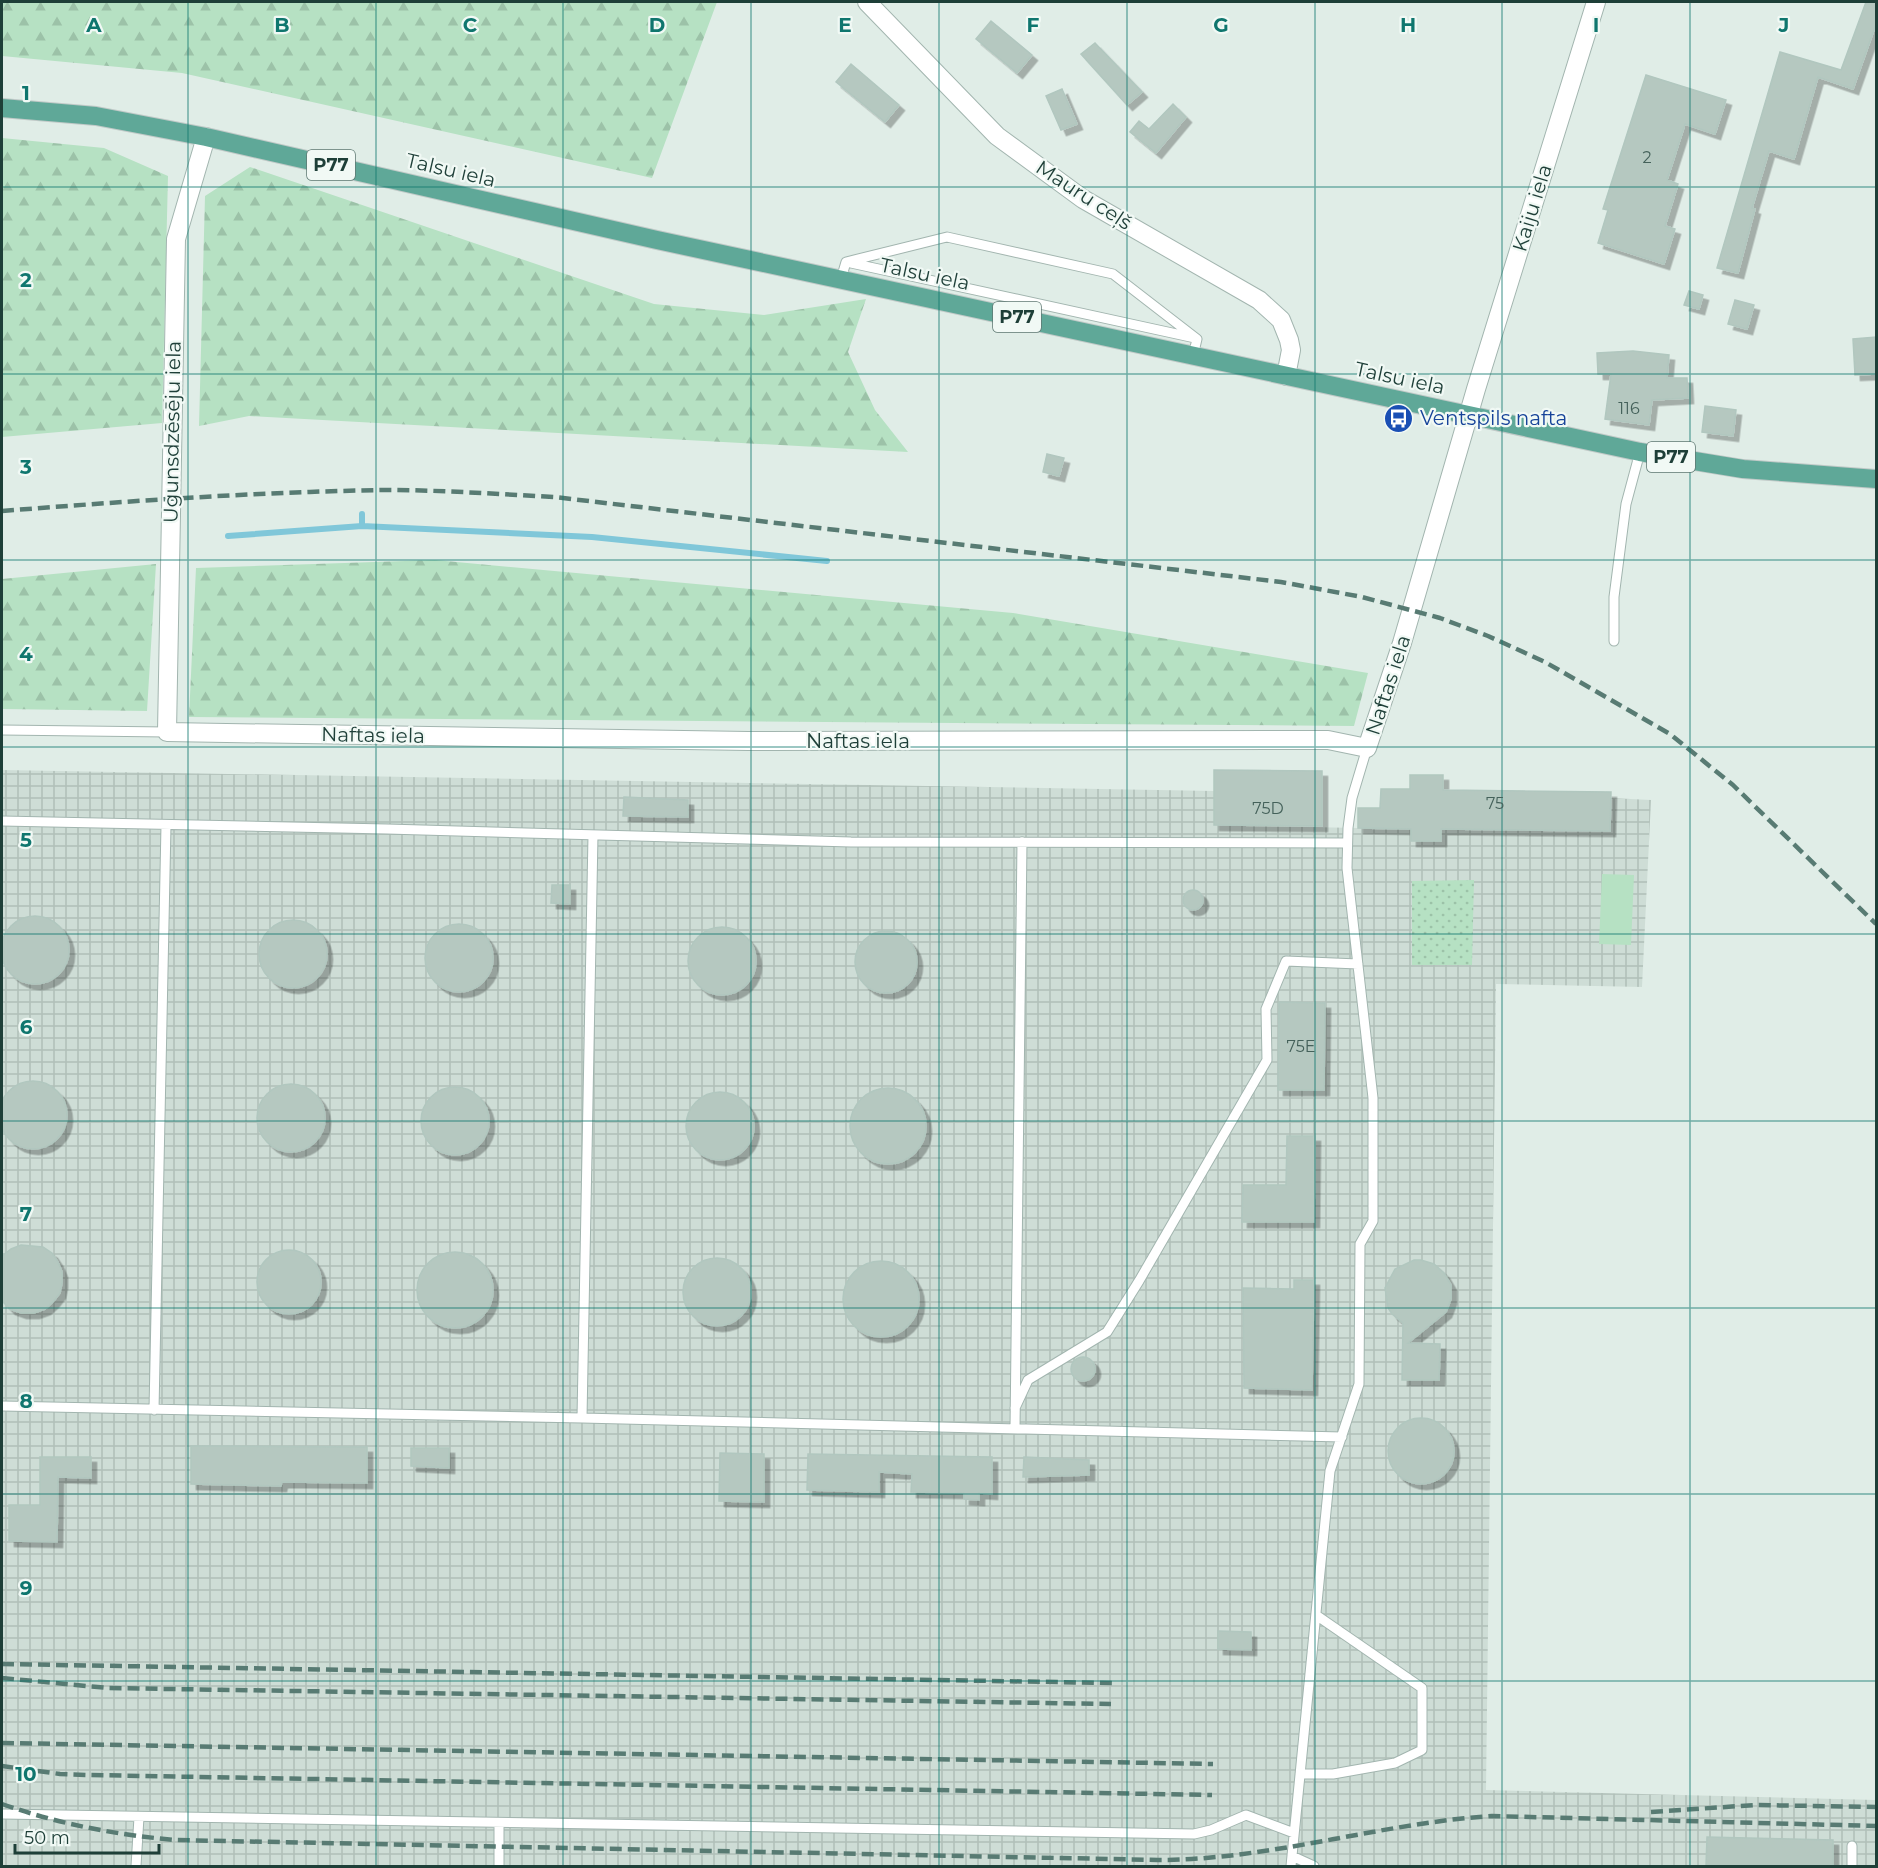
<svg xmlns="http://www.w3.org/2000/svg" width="1878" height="1868" viewBox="0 0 1878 1868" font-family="Montserrat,sans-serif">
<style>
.industrial{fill:url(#industrial-grid)}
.grass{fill:url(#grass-dots)}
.forest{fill:url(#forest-firs)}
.pitch{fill:#b6e1c3}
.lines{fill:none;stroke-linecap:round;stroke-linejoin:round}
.stream{stroke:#80c7d9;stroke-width:6}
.building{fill:#b5c8c0;stroke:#b1c7bf;stroke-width:1.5;filter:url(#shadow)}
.service-casing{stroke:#a2b5af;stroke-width:11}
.minor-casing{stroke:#a2b5af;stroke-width:20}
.primary-casing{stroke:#c0c9c7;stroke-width:20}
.service{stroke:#fff;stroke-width:9}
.minor{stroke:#fff;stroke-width:18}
.primary{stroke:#5fa898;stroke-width:18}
.rail{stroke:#587b73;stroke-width:4.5;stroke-dasharray:12 6;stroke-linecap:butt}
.grid{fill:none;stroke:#0f766e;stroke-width:1.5;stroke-opacity:0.55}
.labels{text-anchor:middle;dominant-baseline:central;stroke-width:4.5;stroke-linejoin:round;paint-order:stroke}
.number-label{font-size:16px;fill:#44615a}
.shield{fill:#f1f9f5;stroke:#5d7771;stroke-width:1.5}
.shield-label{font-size:18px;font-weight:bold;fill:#1e3f38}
.street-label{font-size:20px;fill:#1e3f38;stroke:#f1f9f5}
.transit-label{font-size:20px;fill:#164399;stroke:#f1f9f5;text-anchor:start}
.grid-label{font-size:20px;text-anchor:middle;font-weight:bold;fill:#0f766e;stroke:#f1f9f5;stroke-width:4.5;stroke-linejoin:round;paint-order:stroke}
</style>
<defs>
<pattern id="industrial-grid" width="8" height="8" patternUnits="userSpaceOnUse" patternTransform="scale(1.5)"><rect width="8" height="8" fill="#ceddd6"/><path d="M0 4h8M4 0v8" fill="none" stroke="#b0bfb8"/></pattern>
<pattern id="grass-dots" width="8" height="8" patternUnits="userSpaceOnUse" patternTransform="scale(1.5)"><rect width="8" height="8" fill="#b6e1c3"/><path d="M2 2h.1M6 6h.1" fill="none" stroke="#9cc2a8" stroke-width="1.8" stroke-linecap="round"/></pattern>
<pattern id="forest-firs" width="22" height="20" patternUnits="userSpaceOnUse" patternTransform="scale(1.5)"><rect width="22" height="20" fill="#b6e1c3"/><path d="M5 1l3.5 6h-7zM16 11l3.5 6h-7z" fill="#9cc2a8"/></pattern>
<filter id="shadow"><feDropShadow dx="5.5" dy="5.5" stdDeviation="0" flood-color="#0004"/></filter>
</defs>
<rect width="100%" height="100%" fill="#e0ede7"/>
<path class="industrial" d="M 2,770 L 1214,791 L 1214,825 L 1358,828 L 1610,798 L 1651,800 L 1642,987 L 1496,984 L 1486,1790 L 1876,1800 L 1876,1866 L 2,1866 Z"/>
<path class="grass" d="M 1474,880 L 1472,965 L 1412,965 L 1412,881 Z"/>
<path class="forest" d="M 2,2 L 717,2 L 652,178 L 182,73 L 2,56 Z
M 2,138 L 104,148 L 168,176 L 162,423 L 2,437 Z
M 250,167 L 654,304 L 764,315 L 866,299 L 848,352 L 875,410 L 908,452 L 249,416 L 199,426 L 205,196 Z
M 435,560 L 1013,613 L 1368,673 L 1354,726 L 189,717 L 196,568 Z
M 156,564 L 147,711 L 2,709 L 2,579 Z"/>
<path class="pitch" d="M 1602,874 L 1634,875 L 1631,945 L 1599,944 Z"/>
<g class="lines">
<path class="stream" d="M 362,514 L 362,526
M 228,536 L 362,526 L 592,537 L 827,561"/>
</g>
<path class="building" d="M 1866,2 L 1876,2 L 1876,24 L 1853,89 L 1818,77 L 1794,159 L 1769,151 L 1752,208 L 1755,209 L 1738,273 L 1717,268 L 1780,52 L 1841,70 Z
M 991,21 L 1032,55 L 1017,73 L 976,39 Z
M 1095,43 L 1142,92 L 1127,105 L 1081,54 Z
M 851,64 L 899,105 L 885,122 L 836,82 Z
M 1646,75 L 1726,100 L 1715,134 L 1685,124 L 1667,180 L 1678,184 L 1665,226 L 1675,229 L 1664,264 L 1598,243 L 1608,210 L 1603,209 Z
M 1062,89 L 1077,124 L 1061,130 L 1046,96 Z
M 1173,104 L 1186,117 L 1156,153 L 1130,132 L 1139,121 L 1149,129 Z
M 1689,291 L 1703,295 L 1699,309 L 1684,305 Z
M 1735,300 L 1754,305 L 1747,329 L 1728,324 Z
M 1876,337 L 1876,374 L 1855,375 L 1853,339 Z
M 1633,351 L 1669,355 L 1667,378 L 1687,378 L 1688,398 L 1652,400 L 1649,425 L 1605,419 L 1611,374 L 1598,374 L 1597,353 Z
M 1705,406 L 1736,410 L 1733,436 L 1702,432 Z
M 1047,454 L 1064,458 L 1059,476 L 1043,472 Z
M 1214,770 L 1322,771 L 1322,826 L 1214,825 Z
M 1410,775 L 1443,775 L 1443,790 L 1611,792 L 1610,831 L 1441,829 L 1441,841 L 1411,841 L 1411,829 L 1358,828 L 1358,808 L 1380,808 L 1381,789 L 1410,789 Z
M 624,797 L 688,800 L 688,817 L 623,816 Z
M 552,885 L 570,885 L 570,904 L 551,903 Z
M1183 900a10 10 0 1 1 20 0a10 10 0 1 1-20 0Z
M1 950a34 34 0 1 1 68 0a34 34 0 1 1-68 0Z
M259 954a34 34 0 1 1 68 0a34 34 0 1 1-68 0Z
M425 958a34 34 0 1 1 68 0a34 34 0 1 1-68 0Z
M688 961a34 34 0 1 1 68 0a34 34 0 1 1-68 0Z
M855 962a31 31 0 1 1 62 0a31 31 0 1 1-62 0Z
M 1279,1002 L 1325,1003 L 1324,1090 L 1278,1090 Z
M-1 1115a34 34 0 1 1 68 0a34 34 0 1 1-68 0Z
M257 1118a34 34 0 1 1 68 0a34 34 0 1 1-68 0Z
M421 1121a34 34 0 1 1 68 0a34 34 0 1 1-68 0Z
M850 1126a38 38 0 1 1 76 0a38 38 0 1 1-76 0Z
M686 1126a34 34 0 1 1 68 0a34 34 0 1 1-68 0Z
M 1287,1136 L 1315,1136 L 1314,1222 L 1242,1222 L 1243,1185 L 1286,1185 Z
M 21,1245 L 43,1247 L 52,1253 L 58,1262 L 62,1272 L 62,1283 L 60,1293 L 53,1302 L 45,1309 L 34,1313 L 21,1313 L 10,1309 L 2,1301 L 2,1256 L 11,1249 Z
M257 1282a32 32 0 1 1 64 0a32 32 0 1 1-64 0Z
M417 1290a38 38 0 1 1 76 0a38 38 0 1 1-76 0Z
M683 1292a34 34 0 1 1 68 0a34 34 0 1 1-68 0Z
M 1414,1260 L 1421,1260 L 1434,1264 L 1444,1273 L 1451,1285 L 1451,1299 L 1446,1312 L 1408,1343 L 1440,1344 L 1439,1380 L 1402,1380 L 1403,1323 L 1392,1314 L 1388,1308 L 1385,1288 L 1395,1269 Z
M843 1299a38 38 0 1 1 76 0a38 38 0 1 1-76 0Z
M 1294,1280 L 1314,1280 L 1312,1390 L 1244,1388 L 1243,1288 L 1294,1289 Z
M1071 1369a12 12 0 1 1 24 0a12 12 0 1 1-24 0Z
M1388 1451a33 33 0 1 1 66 0a33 33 0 1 1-66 0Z
M 191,1446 L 367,1447 L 367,1483 L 282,1482 L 281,1486 L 191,1484 Z
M 411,1448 L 449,1448 L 449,1468 L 411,1466 Z
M 720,1453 L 764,1454 L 764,1502 L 719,1501 Z
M 808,1454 L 992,1457 L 992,1494 L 979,1493 L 979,1500 L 964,1499 L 964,1493 L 911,1492 L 912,1474 L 879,1472 L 879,1492 L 807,1490 Z
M 40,1457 L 91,1457 L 91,1478 L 58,1477 L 57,1542 L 9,1541 L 9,1505 L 40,1505 Z
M 1024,1457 L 1089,1460 L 1089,1475 L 1023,1477 Z
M 1218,1631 L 1251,1632 L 1251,1650 L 1218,1649 Z
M 1707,1837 L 1833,1840 L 1833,1866 L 1706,1866 Z"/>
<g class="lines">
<defs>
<path id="service" d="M 851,263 L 1195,338
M 841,279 L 846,262 L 947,237 L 1113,274 L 1197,339 L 1193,356
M 1614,641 L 1614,597 L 1626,504 L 1640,452
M 2,730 L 167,732
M 2,821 L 387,829 L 851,842 L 1347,843
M 2,1406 L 582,1418 L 1342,1437
M 1015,1408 L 1028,1380 L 1107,1332 L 1139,1281 L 1267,1060 L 1266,1009 L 1286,961 L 1358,964
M 154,1410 L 166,825
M 582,1418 L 593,835
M 1015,1429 L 1022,842
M 1300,1774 L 1333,1774 L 1395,1763 L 1422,1750 L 1422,1688 L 1316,1615
M 2,1814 L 1194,1834 L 1211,1830 L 1246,1815 L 1294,1833
M 1852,1846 L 1852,1866
M 1292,1856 L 1314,1866
M 136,1866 L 139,1817
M 499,1866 L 499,1823
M 1291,1866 L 1330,1471 L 1359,1384 L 1360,1244 L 1373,1221 L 1373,1098 L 1347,868 L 1348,828 L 1352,798 L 1367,748"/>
<path id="minor" d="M 867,2 L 997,136 L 1083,199 L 1259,300 L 1281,320 L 1289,340 L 1291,350 L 1286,376
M 206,137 L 176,239 L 167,732 L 748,741 L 1328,740 L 1367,748 L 1402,643 L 1476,389 L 1596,2"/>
<path id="primary" d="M 2,108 L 96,116 L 206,137 L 657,240 L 1640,452 L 1743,469 L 1876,479"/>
</defs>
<use href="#service" class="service-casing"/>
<use href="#minor" class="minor-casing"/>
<use href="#primary" class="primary-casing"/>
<use href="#service" class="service"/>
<use href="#minor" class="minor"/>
<use href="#primary" class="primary"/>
<path class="rail" d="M 2,511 C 129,501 257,492 385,490 C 441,490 497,494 554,497 L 1281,582 L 1362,597 L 1440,618 L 1488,636 L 1545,662 L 1670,734 L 1733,785 L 1876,924
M 2,1664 L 1112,1683
M 2,1678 L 108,1688 L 1111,1704
M 2,1743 L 1213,1764
M 2,1766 L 60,1774 L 89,1775 L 1212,1795
M 2,1804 C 59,1824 116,1835 176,1840 L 1158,1860 C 1271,1860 1380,1823 1492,1816 L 1876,1826
M 1651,1812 L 1755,1805 L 1876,1807"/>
</g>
<path class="grid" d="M 188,2 L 188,1866M 376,2 L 376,1866M 563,2 L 563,1866M 751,2 L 751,1866M 939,2 L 939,1866M 1127,2 L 1127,1866M 1315,2 L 1315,1866M 1502,2 L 1502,1866M 1690,2 L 1690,1866M 2,187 L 1876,187M 2,374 L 1876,374M 2,560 L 1876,560M 2,747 L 1876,747M 2,934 L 1876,934M 2,1121 L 1876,1121M 2,1308 L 1876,1308M 2,1494 L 1876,1494M 2,1681 L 1876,1681"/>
<defs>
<symbol id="bus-disc" viewBox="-11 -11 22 22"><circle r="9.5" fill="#1a4fb4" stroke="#f1f9f5"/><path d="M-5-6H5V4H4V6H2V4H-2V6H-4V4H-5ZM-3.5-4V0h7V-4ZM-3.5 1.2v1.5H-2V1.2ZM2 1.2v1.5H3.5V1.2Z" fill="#fff"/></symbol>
</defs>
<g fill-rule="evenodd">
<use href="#bus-disc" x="1382" y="402" width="33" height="33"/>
</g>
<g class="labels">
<g class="number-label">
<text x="1647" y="157">2</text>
<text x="1629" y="408">116</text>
<text x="1495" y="803">75</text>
<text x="1268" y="808">75D</text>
<text x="1301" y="1046">75E</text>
</g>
<g class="shield">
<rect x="307" y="150" width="48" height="30" rx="4.5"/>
<rect x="993" y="302" width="48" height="30" rx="4.5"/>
<rect x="1647" y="442" width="48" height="30" rx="4.5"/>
</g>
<g class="shield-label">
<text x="331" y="165">P77</text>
<text x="1017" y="317">P77</text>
<text x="1671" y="457">P77</text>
</g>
<g class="street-label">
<text transform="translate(451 170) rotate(13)">Talsu iela</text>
<text transform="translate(1084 195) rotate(33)">Mauru ceļš</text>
<text transform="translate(1532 208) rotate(-73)">Kaiju iela</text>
<text transform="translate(925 274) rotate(12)">Talsu iela</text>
<text transform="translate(1400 378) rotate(12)">Talsu iela</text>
<text transform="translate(172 432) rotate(-89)">Ugunsdzēsēju iela</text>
<text transform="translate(1388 685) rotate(-72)">Naftas iela</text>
<text transform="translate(373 735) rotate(1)">Naftas iela</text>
<text x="858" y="741">Naftas iela</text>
</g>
<g class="transit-label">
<text x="1420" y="418">Ventspils nafta</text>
</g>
</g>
<g class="grid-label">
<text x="94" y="32">A</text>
<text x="282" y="32">B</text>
<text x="470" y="32">C</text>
<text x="657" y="32">D</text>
<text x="845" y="32">E</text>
<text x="1033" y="32">F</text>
<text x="1221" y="32">G</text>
<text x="1408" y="32">H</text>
<text x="1596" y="32">I</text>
<text x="1784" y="32">J</text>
<text x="26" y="100">1</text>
<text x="26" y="287">2</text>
<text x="26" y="474">3</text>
<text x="26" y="661">4</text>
<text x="26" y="847">5</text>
<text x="26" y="1034">6</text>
<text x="26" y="1221">7</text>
<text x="26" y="1408">8</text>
<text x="26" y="1595">9</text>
<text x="26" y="1781">10</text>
</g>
<rect width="1878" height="1868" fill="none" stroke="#1e3f38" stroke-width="6"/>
<path d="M15 1844v9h144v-9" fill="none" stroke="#1e3f38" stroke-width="3"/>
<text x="24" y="1844" font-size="18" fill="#1e3f38" stroke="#f1f9f5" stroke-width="4.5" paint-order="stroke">50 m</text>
</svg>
